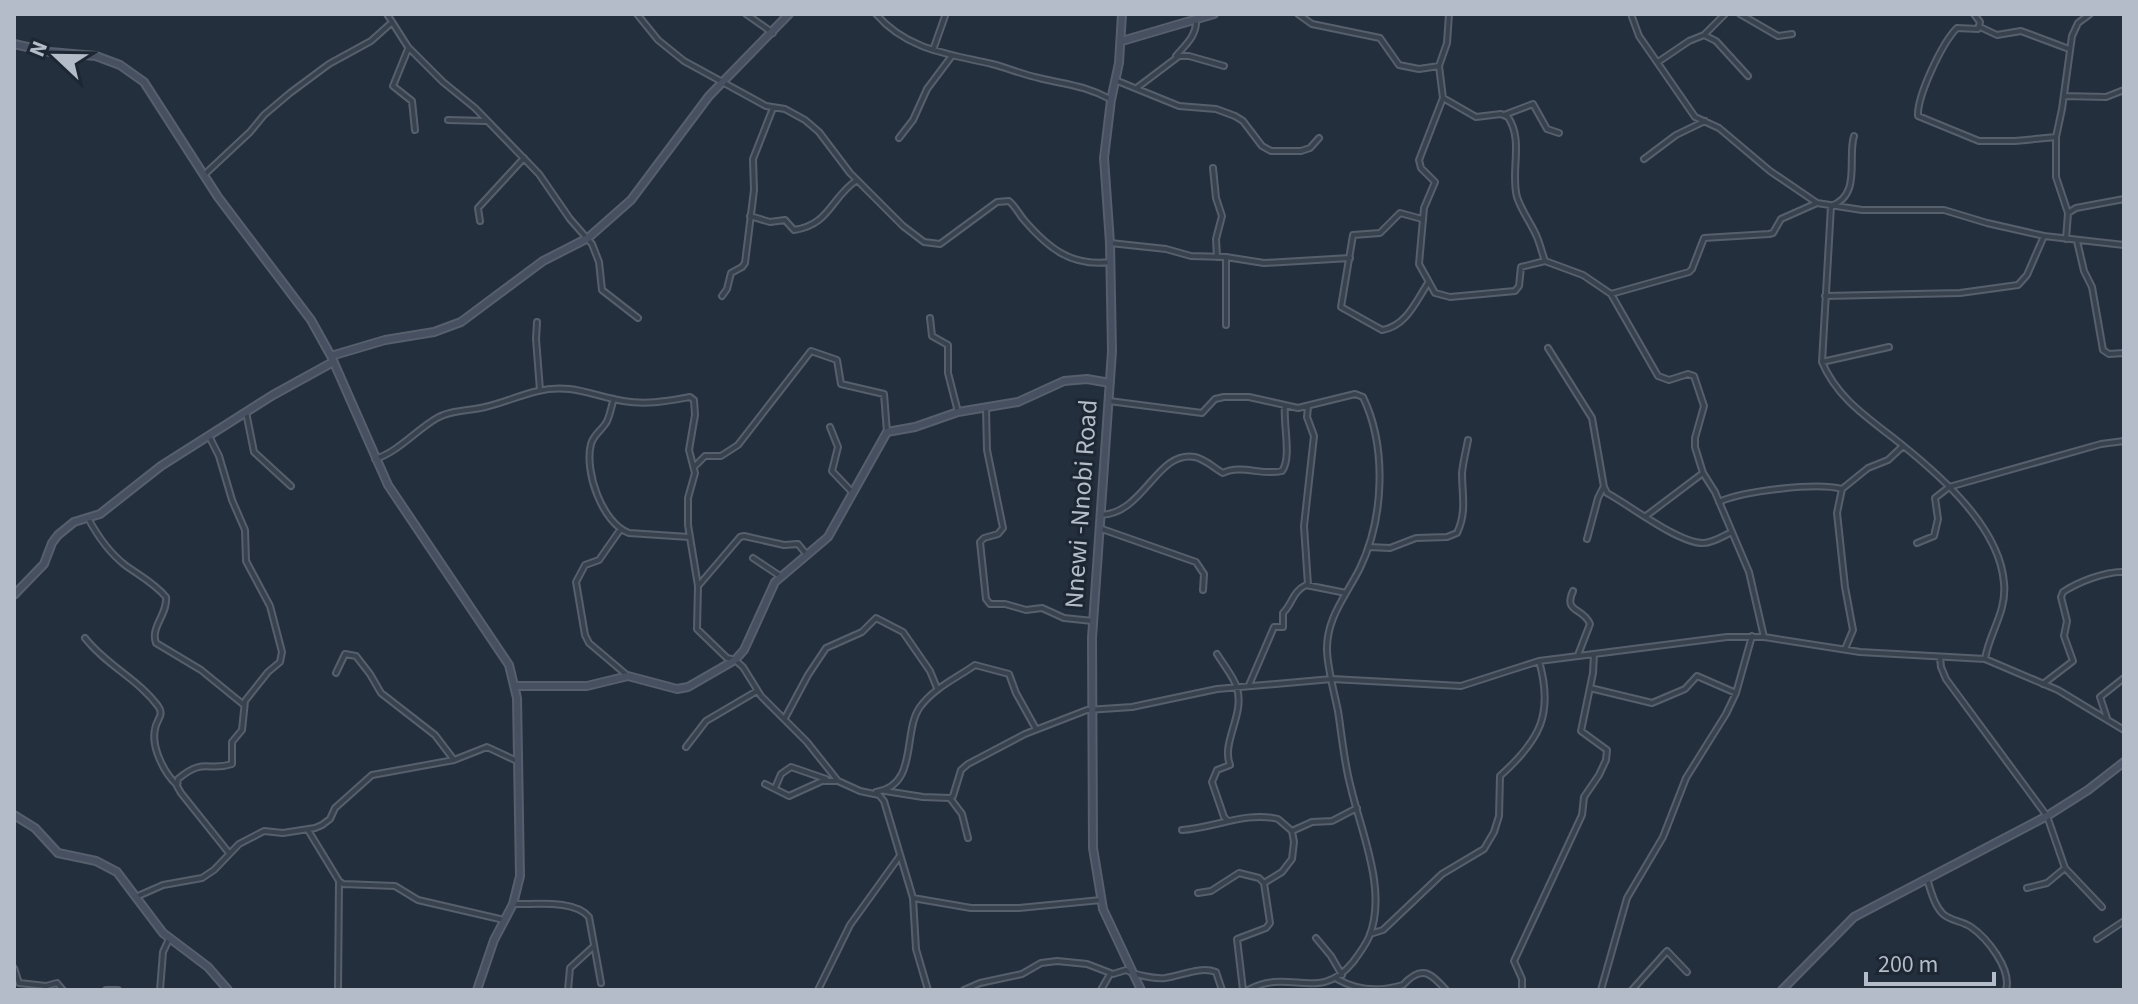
<svg xmlns="http://www.w3.org/2000/svg" width="2138" height="1004" viewBox="0 0 2138 1004" font-family="'Source Sans 3',sans-serif">
<style>
.lines{fill:none;stroke-linecap:round;stroke-linejoin:round}
.street-casing{stroke:#565f6c;stroke-width:8}
.secondary-casing{stroke:#565f6c;stroke-width:10}
.street{stroke:#38414e;stroke-width:4}
.secondary{stroke:#465061;stroke-width:6}
.labels{text-anchor:middle;dominant-baseline:central;stroke-width:6;stroke-linejoin:round;paint-order:stroke}
.street-label{font-size:26px;fill:#b4bcc9;stroke:#1d2633}
</style>
<rect width="100%" height="100%" fill="#242f3e"/>
<g class="lines">
<defs>
<path id="street" d="M 387,14 L 408,47 L 443,82 L 475,108 L 539,174 L 570,219 L 592,244 L 599,262 L 602,290 L 638,318
M 637,14 L 658,40 L 684,61 L 766,106 L 785,109 L 805,120 L 819,132 L 850,173 L 903,226 L 924,242 L 940,244 L 997,202 L 1009,201 C 1015,206 1019,214 1024,220 C 1049,249 1072,267 1111,262
M 746,14 L 773,33
M 876,14 C 907,50 949,54 992,64 C 1008,68 1024,75 1039,78 C 1068,85 1083,85 1110,99
M 1298,14 L 1312,24 L 1380,38 L 1399,65 L 1419,69 L 1439,66
M 1449,14 L 1447,43 L 1439,66 L 1443,98 L 1419,160 L 1421,168 L 1435,182 L 1424,208 L 1419,264 L 1435,293 L 1450,297 L 1515,291 L 1519,286 L 1521,267 L 1545,261
M 1631,14 L 1639,36 L 1695,117 L 1719,128 L 1770,171 L 1817,203 L 1862,210 L 1944,210 L 1987,223 L 2044,236 L 2124,245
M 1740,14 L 1778,36 L 1792,34
M 1974,14 L 1980,22 L 1978,29 L 1957,28 C 1942,43 1917,96 1918,116 L 1979,141 L 2015,141 L 2056,137
M 1980,27 L 1997,35 L 2021,31 L 2069,49
M 1704,35 L 1716,41 L 1748,76
M 408,49 L 393,86 L 412,101 L 415,130
M 933,50 L 945,16
M 1176,56 C 1185,45 1197,36 1196,20
M 1658,62 L 1689,41 L 1704,35 L 1725,14
M 1115,80 L 1179,106 L 1216,109 L 1235,116 L 1243,121 L 1262,146 L 1271,151 L 1301,151 L 1310,148 L 1319,138
M 1138,87 L 1179,56 L 1189,56 L 1224,66
M 2064,96 L 2106,97 L 2124,90
M 1443,98 L 1476,117 L 1501,114 L 1508,117 C 1524,141 1510,171 1517,197 C 1522,212 1531,223 1537,237 C 1540,244 1542,253 1545,261 L 1583,275 L 1611,294 L 1658,376 L 1669,380 L 1688,374 L 1694,376 L 1704,406 L 1695,438 L 1695,447 L 1703,473 L 1715,492 L 1749,572 L 1764,637
M 1504,115 L 1533,104 L 1547,129 L 1559,133
M 448,120 L 486,121
M 1854,136 C 1847,158 1862,195 1831,206 L 1822,362 C 1838,400 1870,419 1901,444 C 1942,477 2000,528 2004,583 C 2007,612 1989,633 1985,659
M 899,138 L 913,120 L 927,89 L 951,57
M 1644,159 L 1676,135 L 1705,121
M 1213,168 L 1216,198 L 1222,216 L 1216,239 L 1217,257
M 204,175 L 250,132 L 264,115 L 290,93 L 329,64 L 371,41 L 390,24
M 2068,213 L 2076,208 L 2124,199
M 750,216 L 770,222 L 785,220 L 794,230 C 830,225 831,197 857,180
M 1422,219 L 1400,213 L 1380,233 L 1353,235 L 1341,307 L 1382,330 C 1406,326 1415,303 1428,283
M 480,221 L 478,208 L 524,158
M 2066,239 L 2068,213 L 2056,177 L 2056,137 L 2062,109 L 2072,36 L 2078,23 L 2090,14
M 2077,241 L 2084,271 L 2092,287 L 2103,350 L 2109,354 L 2124,353
M 1110,243 L 1166,249 L 1191,256 L 1226,257 L 1264,263 L 1350,258
M 1611,294 L 1689,272 L 1692,269 L 1704,238 L 1769,234 L 1773,233 L 1781,219 L 1817,203
M 722,296 L 727,289 L 731,273 L 742,267 L 745,263 L 754,190 L 753,159 L 773,108
M 1825,296 L 1960,293 L 2018,285 L 2027,275 L 2044,236
M 930,318 L 932,336 L 948,345 L 948,373 L 958,412
M 537,322 L 536,339 L 540,390
M 1226,325 L 1226,257
M 1548,348 L 1592,418 L 1604,487 L 1607,493 C 1631,506 1678,543 1703,543 C 1713,543 1723,536 1732,532
M 1822,362 L 1889,347
M 614,399 C 611,406 610,417 606,423 C 601,431 594,434 591,444 C 584,471 602,523 629,533 L 689,537
M 1109,401 L 1202,413 L 1215,399 L 1224,397 L 1249,397 L 1298,408 L 1355,394 L 1363,397 C 1387,447 1384,518 1360,568 C 1346,596 1326,618 1327,651 C 1328,671 1334,691 1338,711 C 1342,736 1344,763 1351,788 C 1361,832 1388,891 1369,937 C 1365,946 1359,954 1353,962 C 1319,1004 1290,967 1248,990
M 986,408 L 987,450 L 1003,528 L 998,534 L 984,538 L 980,542 L 986,599 L 990,604 L 1005,604 L 1026,610 L 1042,608 L 1064,618 L 1093,621
M 246,412 L 254,452 L 291,486
M 830,427 L 838,447 L 832,471 L 852,492
M 209,436 L 219,456 L 232,500 L 245,530 L 246,561 L 270,606 L 282,652 L 280,662 L 268,672 L 245,701 L 242,730 L 232,742 L 232,764 C 208,772 204,757 178,779 L 177,786 L 181,793 L 229,853
M 375,459 C 398,452 416,430 437,418 C 450,410 469,411 485,407 C 503,403 520,395 538,391 C 571,383 593,396 623,401 C 647,405 667,401 690,397 L 694,400 L 695,415 L 689,450 L 695,473 L 688,498 L 688,525 L 698,586 L 697,629 L 727,658 L 735,660 L 743,667 L 761,696 L 807,742 L 838,781 L 860,791 L 879,795 L 884,801 L 913,898 L 916,949 L 928,990
M 694,467 L 705,456 L 721,456 L 738,445 L 811,351 L 837,360 L 841,384 L 884,394 L 887,432
M 1842,489 L 1837,513 L 1845,587 L 1853,630 L 1845,649
M 1719,502 C 1743,491 1817,482 1842,489 L 1868,468 L 1888,460 L 1903,446
M 1100,515 C 1145,514 1156,450 1195,457 C 1205,459 1214,468 1223,473 C 1241,464 1263,476 1282,471 C 1292,458 1283,424 1285,406
M 1646,516 L 1703,473
M 88,518 C 97,535 111,554 125,565 C 140,576 154,583 166,597 C 168,614 150,627 156,643 L 201,670 L 244,705
M 1099,528 L 1196,562 L 1204,574 L 1203,590
M 620,530 L 599,560 L 585,565 L 576,582 L 585,635 L 589,643 L 628,676
M 1587,539 L 1598,498 L 1603,488
M 1917,543 L 1934,536 L 1938,519 L 1935,498 L 1949,487 L 2101,444 L 2124,441
M 1369,547 L 1390,548 L 1416,538 L 1447,537 L 1457,533 C 1467,512 1462,495 1462,473 C 1463,462 1466,451 1468,440
M 753,558 L 780,576
M 699,585 L 740,537 L 744,536 L 784,545 L 798,544 L 807,555
M 1308,585 L 1304,526 L 1314,436 L 1307,417 L 1308,407
M 1573,591 C 1563,613 1583,607 1590,624 L 1578,655
M 85,638 C 106,665 138,679 158,706 C 165,715 156,720 155,729 C 151,747 164,773 177,785
M 1217,654 C 1223,664 1234,677 1237,688 C 1245,715 1221,742 1230,765 L 1217,770 L 1212,782 L 1224,817 L 1228,821
M 1940,658 L 1941,667 L 1946,679 L 2047,816 L 2065,868 L 2102,907
M 336,673 L 345,654 L 356,656 L 370,674 L 381,693 L 435,735 L 454,760
M 2043,684 L 2073,661 L 2064,636 L 2067,621 L 2061,597 L 2063,592 C 2078,582 2106,571 2124,572
M 1249,685 L 1274,627 L 1283,627 L 1283,613 C 1293,603 1292,592 1306,585 L 1346,593
M 1590,688 L 1652,703 L 1685,689 L 1697,676 L 1736,693
M 785,718 L 808,675 L 826,648 L 862,632 L 876,618 L 903,632 L 930,671 L 937,688
M 2107,718 L 2100,697 L 2124,678
M 686,747 L 706,721 L 757,691
M 765,784 L 789,796 L 822,781 L 836,781
M 775,788 L 781,774 L 791,767 L 826,779
M 885,791 L 923,797 L 950,798 L 953,796 L 961,770 L 968,764 L 1025,734 L 1087,710 L 1132,707 L 1217,689 L 1332,679 L 1461,686 L 1539,661 L 1727,637 L 1764,637 L 1860,652 L 1985,659 L 2058,690 L 2124,730
M 876,792 C 919,785 902,732 920,707 C 934,688 955,679 975,665 L 1009,674 L 1016,693 L 1036,729
M 950,798 L 962,814 L 968,838
M 308,830 L 339,881 L 343,884 L 395,886 L 418,900 L 504,920
M 1182,830 C 1214,828 1247,811 1278,819 L 1292,831 L 1294,842 L 1292,859 L 1282,872 L 1264,883
M 1292,831 L 1312,822 L 1332,821 L 1357,808
M 1927,879 C 1931,891 1934,905 1943,914 C 1951,921 1962,921 1971,927 C 1987,938 2012,969 2006,990
M 2027,888 L 2047,883 L 2065,868
M 1198,893 L 1211,891 L 1239,873 L 1259,878 L 1264,883
M 138,896 L 163,885 L 202,878 L 214,870 L 239,844 L 264,831 L 283,833 L 315,828 L 322,825 L 330,819 L 335,808 L 372,775 L 454,760 L 487,747 L 517,761
M 913,898 L 971,908 L 1019,908 L 1101,900
M 513,904 C 534,905 574,899 589,917 L 601,983
M 1370,934 L 1383,930 L 1442,874 L 1484,849 L 1494,832 L 1499,816 L 1500,776 C 1540,740 1554,714 1539,661
M 1316,938 L 1331,956 L 1342,975
M 2097,939 L 2124,921
M 14,968 L 19,983 L 46,986 L 57,983 L 63,990
M 1337,979 C 1358,991 1380,992 1403,985 C 1421,965 1430,972 1446,990
M 106,990 L 118,990
M 160,990 L 163,952 L 169,939
M 338,990 L 339,881
M 568,990 L 570,968 L 593,947
M 818,990 L 850,925 L 899,857
M 964,990 L 980,983 L 1022,974 L 1041,963 L 1057,961 L 1087,964 L 1113,974 L 1126,970 C 1136,975 1153,979 1165,978 C 1181,976 1200,966 1216,972 L 1222,990
M 1101,990 L 1110,974
M 1243,990 L 1237,939 L 1266,928 L 1270,923 L 1264,883
M 1522,990 L 1522,979 L 1514,961 L 1582,815 L 1584,797 L 1599,775 L 1606,760 L 1607,750 L 1581,731 L 1593,673 L 1594,654
M 1601,990 L 1627,898 L 1663,837 L 1686,778 L 1726,714 L 1736,693 L 1752,636
M 1632,990 L 1667,951 L 1687,972"/>
<path id="secondary" d="M 1122,14 L 1119,63 L 1111,100 L 1104,158 L 1110,243 L 1112,351 L 1092,638 L 1093,848 L 1103,909 L 1141,990
M 1122,41 L 1214,14
M 14,44 L 50,52 L 96,56 L 120,65 L 144,82 L 218,197 L 311,320 L 331,356 L 388,485 L 509,665 L 517,698 L 520,876 L 513,904 L 494,940 L 477,990
M 331,356 L 385,340 L 434,332 L 461,322 L 543,261 L 588,238 L 631,200 L 709,96 L 789,14
M 14,595 L 44,564 L 52,543 L 58,535 L 74,522 L 100,514 L 161,466 L 273,395 L 333,362
M 515,686 L 587,686 L 628,676 L 677,689 L 688,687 L 735,660 L 744,650 L 775,582 L 828,537 L 887,432 L 915,427 L 958,412 L 1018,402 L 1064,381 L 1087,379 L 1110,383
M 14,815 L 35,828 L 58,853 L 96,861 L 117,872 L 163,933 L 208,967 L 228,990
M 1782,990 L 1854,917 L 2047,816 L 2088,790 L 2124,762"/>
</defs>
<use href="#street" class="street-casing"/>
<use href="#secondary" class="secondary-casing"/>
<use href="#street" class="street"/>
<use href="#secondary" class="secondary"/>
</g>
<g class="labels">
<g class="street-label">
<text transform="translate(1081 504) rotate(-86)">Nnewi -Nnobi Road</text>
</g>
</g>
<rect width="2138" height="1004" fill="none" stroke="#b4bcc9" stroke-width="32"/>
<g transform="translate(56 56) rotate(292)" stroke="#1d2633" stroke-width="6" paint-order="stroke">
<path d="M0-6L14 30L0 20L-14 30Z" fill="#b4bcc9"/>
<text y="-12" font-size="22" font-weight="bold" text-anchor="middle" fill="#b4bcc9">N</text>
</g>
<path d="M1866 972v12h128v-12" fill="none" stroke="#b4bcc9" stroke-width="4"/>
<text x="1878" y="972" font-size="24" fill="#b4bcc9" stroke="#1d2633" stroke-width="6" paint-order="stroke">200 m</text>
</svg>
